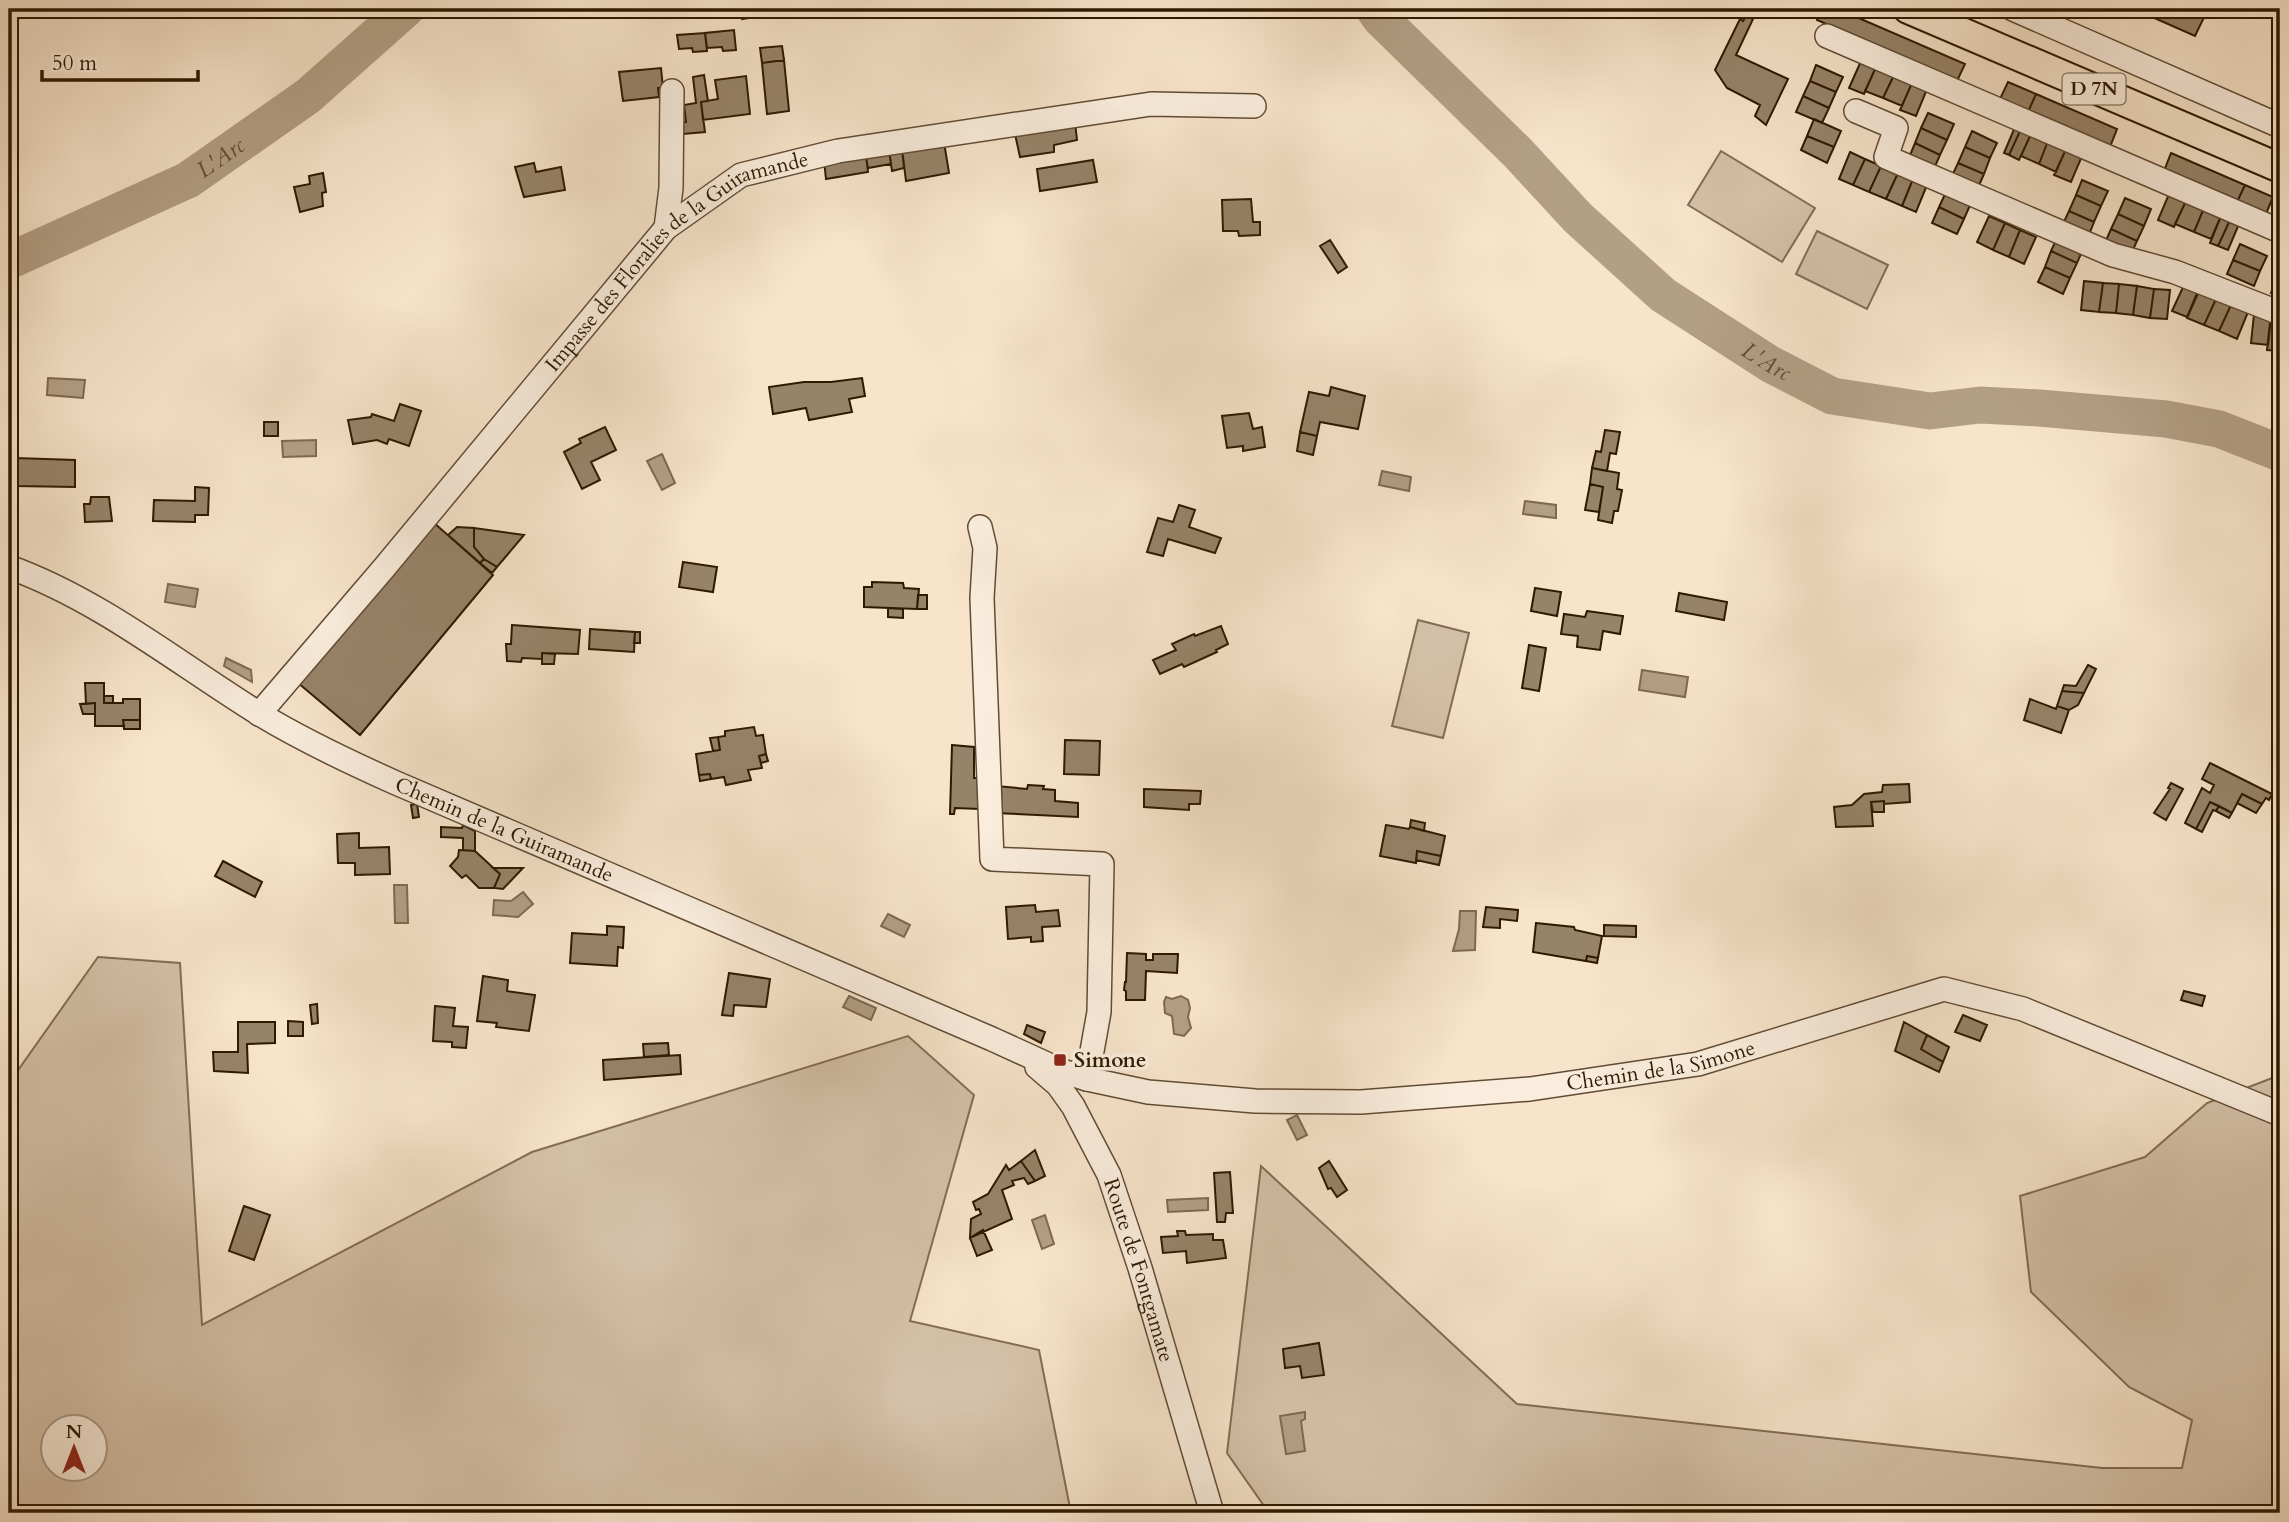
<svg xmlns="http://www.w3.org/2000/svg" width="2289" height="1522" viewBox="0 0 2289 1522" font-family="Cardo,serif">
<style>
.green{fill:#d5c1a9;stroke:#826d55;stroke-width:2;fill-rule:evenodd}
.water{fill:#b39f86;stroke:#7e6951;stroke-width:2}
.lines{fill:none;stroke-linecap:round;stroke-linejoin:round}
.river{stroke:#b39f86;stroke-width:37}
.building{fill:#97836a;stroke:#2e1901;stroke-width:2}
.minor-casing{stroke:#604c34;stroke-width:26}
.major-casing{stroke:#2e1901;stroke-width:32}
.minor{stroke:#faeddd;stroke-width:23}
.major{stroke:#f7e4cb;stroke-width:28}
.poi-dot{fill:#8f2418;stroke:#faeddd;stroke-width:2.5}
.labels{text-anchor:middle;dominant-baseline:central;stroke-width:7;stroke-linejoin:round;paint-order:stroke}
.shield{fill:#faeddd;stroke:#6b5943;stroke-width:2}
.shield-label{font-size:19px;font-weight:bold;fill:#2e1901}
.street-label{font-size:21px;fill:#2e1901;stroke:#faeddd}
.poi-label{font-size:21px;font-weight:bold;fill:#2e1901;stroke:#faeddd;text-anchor:start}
.water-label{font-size:23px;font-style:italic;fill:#634f36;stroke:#faeddd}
</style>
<rect width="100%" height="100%" fill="#f7e4cb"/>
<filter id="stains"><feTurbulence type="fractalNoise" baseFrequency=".00286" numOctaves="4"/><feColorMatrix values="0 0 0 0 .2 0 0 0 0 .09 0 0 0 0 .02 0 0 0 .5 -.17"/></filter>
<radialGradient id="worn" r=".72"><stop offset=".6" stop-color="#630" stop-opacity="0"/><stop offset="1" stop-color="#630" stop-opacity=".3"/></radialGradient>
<path class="green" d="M 1721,151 L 1815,208 L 1782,262 L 1688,205 Z
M 1817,231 L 1888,265 L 1867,309 L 1796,274 Z
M 1418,620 L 1469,633 L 1443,738 L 1392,726 Z
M 98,957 L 180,963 L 202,1325 L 532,1152 L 908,1036 L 974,1095 L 910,1321 L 1039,1350 L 1071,1513 L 9,1513 L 9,1083 ZM 52,1428 L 94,1428 L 94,1470 L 52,1470 Z
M 2280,1075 L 2280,1513 L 1269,1513 L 1227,1453 L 1261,1166 L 1517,1404 L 2102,1468 L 2182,1468 L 2192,1420 L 2129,1387 L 2031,1292 L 2020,1196 L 2145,1157 L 2207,1103 Z"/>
<path class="water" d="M 48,378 L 85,380 L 83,398 L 47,395 Z
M 316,440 L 316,456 L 283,457 L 282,441 Z
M 662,454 L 675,483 L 662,490 L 647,461 Z
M 1382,471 L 1411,477 L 1409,491 L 1379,485 Z
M 1525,501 L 1556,505 L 1556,518 L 1523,514 Z
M 168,584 L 198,589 L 195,607 L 165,602 Z
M 226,658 L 251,670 L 252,682 L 224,666 Z
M 1642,670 L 1688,677 L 1685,697 L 1639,690 Z
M 394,885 L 407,885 L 408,923 L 395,923 Z
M 523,892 L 533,904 L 518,917 L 493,915 L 494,900 L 511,901 Z
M 1460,911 L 1476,911 L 1475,950 L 1453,951 L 1459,929 Z
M 888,914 L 910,925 L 904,937 L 881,926 Z
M 849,996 L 876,1008 L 871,1020 L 843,1007 Z
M 1181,996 L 1188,1000 L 1190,1008 L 1188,1017 L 1191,1028 L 1184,1036 L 1174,1034 L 1172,1016 L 1165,1013 L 1164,1002 L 1166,997 L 1172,999 Z
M 1297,1115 L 1307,1135 L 1297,1140 L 1287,1120 Z
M 1208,1198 L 1208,1210 L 1168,1212 L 1167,1200 Z
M 1045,1215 L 1054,1244 L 1042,1249 L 1032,1220 Z
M 1305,1412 L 1305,1419 L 1301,1421 L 1305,1451 L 1286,1454 L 1280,1416 Z"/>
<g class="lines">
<g class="river">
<path id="s1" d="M 1374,9 L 1380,18 L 1518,153 L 1578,218 L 1663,295 L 1770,364 L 1832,396 L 1930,411 L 1980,405 L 2039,408 L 2166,419 L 2219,429 L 2280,453"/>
<path id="s2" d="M 9,261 L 188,180 L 308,96 L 406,9"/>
</g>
</g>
<path class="building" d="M 740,9 L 772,9 L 773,14 L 742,19 Z
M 1749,9 L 1758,9 L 1753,19 L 1746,16 Z
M 1822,9 L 1838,9 L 1965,64 L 1957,81 L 1817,20 Z
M 2134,9 L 2208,9 L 2195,36 Z
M 2252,9 L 2280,9 L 2280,21 Z
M 1746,16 L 1753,19 L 1736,55 L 1788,79 L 1766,125 L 1755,116 L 1760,105 L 1727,88 L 1715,70 L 1740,19 L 1743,21 Z
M 734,30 L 736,50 L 723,51 L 722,47 L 707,48 L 705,33 Z
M 705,33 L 707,51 L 693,52 L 692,48 L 679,49 L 677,35 Z
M 782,46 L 784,60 L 762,63 L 760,48 Z
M 784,60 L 789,111 L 767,114 L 762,63 Z
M 1861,61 L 1876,67 L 1864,94 L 1849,88 Z
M 1816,65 L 1843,77 L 1836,92 L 1810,81 Z
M 1876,67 L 1894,75 L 1883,98 L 1865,91 Z
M 661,68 L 663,88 L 658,88 L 659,97 L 623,101 L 619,72 Z
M 704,75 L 708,101 L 701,102 L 705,132 L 683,134 L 681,123 L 686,122 L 684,105 L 696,103 L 693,77 Z
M 1894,75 L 1912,83 L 1902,106 L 1883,98 Z
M 746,76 L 750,114 L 703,120 L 701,102 L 718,99 L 715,80 Z
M 1810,81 L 1836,92 L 1829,108 L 1803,96 Z
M 2008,82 L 2036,94 L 2028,112 L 2000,99 Z
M 1912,83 L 1927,89 L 1916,116 L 1900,110 Z
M 2036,94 L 2117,129 L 2110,147 L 2028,112 Z
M 1803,96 L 1829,108 L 1822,123 L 1796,112 Z
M 1928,113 L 1954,124 L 1947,140 L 1921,128 Z
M 1814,119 L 1841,131 L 1834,147 L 1807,136 Z
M 1075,122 L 1077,140 L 1054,145 L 1054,152 L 1020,157 L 1015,134 Z
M 2015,127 L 2021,129 L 2009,155 L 2004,153 Z
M 1921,128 L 1947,140 L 1940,155 L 1915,143 Z
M 2021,129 L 2031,134 L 2019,160 L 2009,155 Z
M 1972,131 L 1997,143 L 1990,158 L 1965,147 Z
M 2031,134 L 2048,141 L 2039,164 L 2021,156 Z
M 1807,136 L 1834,147 L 1827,163 L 1801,150 Z
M 2048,141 L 2066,149 L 2056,172 L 2039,164 Z
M 944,142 L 949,173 L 906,181 L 902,149 Z
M 1915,143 L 1940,155 L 1933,171 L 1908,160 Z
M 1965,147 L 1990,158 L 1984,174 L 1958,163 Z
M 902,149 L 904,168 L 892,171 L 889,150 Z
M 2066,149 L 2082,156 L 2071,182 L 2054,175 Z
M 889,150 L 891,164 L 868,168 L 865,153 Z
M 1850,152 L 1865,159 L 1853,185 L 1839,179 Z
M 2171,153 L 2245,185 L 2237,202 L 2164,171 Z
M 866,155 L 868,172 L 826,179 L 824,160 Z
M 1865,159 L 1881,166 L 1869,192 L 1853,185 Z
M 1093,160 L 1097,182 L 1040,191 L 1037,169 Z
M 534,163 L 536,172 L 561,167 L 565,190 L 524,197 L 515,167 Z
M 1958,163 L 1984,174 L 1977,190 L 1951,178 Z
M 1881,166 L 1898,173 L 1886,199 L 1869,192 Z
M 323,173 L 326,192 L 322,193 L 323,206 L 300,212 L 294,187 L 310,184 L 309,176 Z
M 1898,173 L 1913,179 L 1902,206 L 1886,199 Z
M 1913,179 L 1927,185 L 1916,212 L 1902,206 Z
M 2082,180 L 2108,191 L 2101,206 L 2076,195 Z
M 2245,185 L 2273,197 L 2266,214 L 2237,202 Z
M 1946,192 L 1971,203 L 1964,219 L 1939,207 Z
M 2169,194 L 2186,201 L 2174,227 L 2158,220 Z
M 2076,195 L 2101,206 L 2094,222 L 2069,211 Z
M 2125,198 L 2151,209 L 2144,226 L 2118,214 Z
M 1251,199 L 1253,222 L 1260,222 L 1260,235 L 1239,236 L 1238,231 L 1223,231 L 1222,200 Z
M 2186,201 L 2204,208 L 2194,232 L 2175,224 Z
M 1939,207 L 1964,219 L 1957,234 L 1932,223 Z
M 2204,208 L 2221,216 L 2211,239 L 2194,232 Z
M 2069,211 L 2094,222 L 2088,237 L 2062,226 Z
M 2118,214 L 2144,226 L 2137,241 L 2111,229 Z
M 1989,216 L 2005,223 L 1993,250 L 1977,242 Z
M 2221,216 L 2230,220 L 2218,246 L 2210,243 Z
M 2230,220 L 2239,224 L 2228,250 L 2218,246 Z
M 2005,223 L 2020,230 L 2009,257 L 1993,250 Z
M 2111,229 L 2137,241 L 2130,256 L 2104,245 Z
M 2020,230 L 2036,237 L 2024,264 L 2009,257 Z
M 2058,236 L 2084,247 L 2077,263 L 2051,251 Z
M 1330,240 L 1347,267 L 1338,273 L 1320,246 Z
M 2240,244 L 2267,256 L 2260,271 L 2233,260 Z
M 2051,251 L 2077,263 L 2070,278 L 2045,267 Z
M 2233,260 L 2260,271 L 2254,286 L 2227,274 Z
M 2045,267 L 2070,278 L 2063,294 L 2038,282 Z
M 2277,278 L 2280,279 L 2280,297 L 2271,293 Z
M 2084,281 L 2103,283 L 2099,312 L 2081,310 Z
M 2103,283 L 2119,284 L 2116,313 L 2099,312 Z
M 2119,284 L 2137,286 L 2133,315 L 2116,313 Z
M 2184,285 L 2198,291 L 2187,317 L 2172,311 Z
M 2137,286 L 2154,289 L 2150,318 L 2133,315 Z
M 2154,289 L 2170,290 L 2167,319 L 2150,318 Z
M 2199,291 L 2216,299 L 2204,325 L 2187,318 Z
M 2216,299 L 2231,305 L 2219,331 L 2204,325 Z
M 2231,305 L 2248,312 L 2237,339 L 2219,331 Z
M 2254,314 L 2271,317 L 2268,345 L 2251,343 Z
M 2270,322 L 2280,323 L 2280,351 L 2267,350 Z
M 862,378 L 865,396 L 849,399 L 852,412 L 809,420 L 806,408 L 773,414 L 769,387 L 804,382 L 831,382 Z
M 1331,387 L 1365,396 L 1358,429 L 1320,422 L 1317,436 L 1300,432 L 1309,392 L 1329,396 Z
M 400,404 L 421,411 L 409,446 L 389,439 L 387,444 L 377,440 L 353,444 L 348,420 L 371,417 L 372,414 L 394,421 Z
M 1249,413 L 1253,429 L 1262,427 L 1265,447 L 1243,451 L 1243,446 L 1227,448 L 1222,416 Z
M 264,422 L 278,422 L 278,436 L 264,436 Z
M 605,427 L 616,450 L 591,462 L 600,480 L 582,489 L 564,452 L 581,443 L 579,439 Z
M 1605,430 L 1620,432 L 1616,454 L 1610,453 L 1607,471 L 1592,468 L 1596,451 L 1601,452 Z
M 1300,432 L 1317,436 L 1313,455 L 1297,451 Z
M 15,458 L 75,460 L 75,487 L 15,486 Z
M 1592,468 L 1619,473 L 1617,489 L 1622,490 L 1618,511 L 1614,511 L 1612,523 L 1598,520 L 1603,487 L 1590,484 Z
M 1590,484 L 1603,487 L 1599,512 L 1585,510 Z
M 195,487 L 209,488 L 208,515 L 195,515 L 195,522 L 153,521 L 154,500 L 195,501 Z
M 91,497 L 109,497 L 112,521 L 85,522 L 84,504 L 90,504 Z
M 1179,505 L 1195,510 L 1189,527 L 1221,538 L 1215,553 L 1168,539 L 1163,556 L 1147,552 L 1158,518 L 1173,522 Z
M 433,522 L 493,575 L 360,735 L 298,683 Z
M 457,527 L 474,528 L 474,547 L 484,559 L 480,563 L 448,535 Z
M 474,528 L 524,535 L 497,567 L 484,559 L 474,547 Z
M 484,559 L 497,567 L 492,573 L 480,563 Z
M 683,562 L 717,567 L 713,592 L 679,587 Z
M 872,582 L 903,583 L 904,588 L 919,589 L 917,609 L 864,607 L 864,587 L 872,587 Z
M 1535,588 L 1561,592 L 1557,616 L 1531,611 Z
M 1679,593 L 1727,602 L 1724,620 L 1676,611 Z
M 918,595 L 927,595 L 927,609 L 917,609 Z
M 888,608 L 903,609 L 903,618 L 888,617 Z
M 1587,611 L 1623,616 L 1620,634 L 1603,631 L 1600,650 L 1577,647 L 1578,636 L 1561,634 L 1564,614 L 1585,617 Z
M 512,625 L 580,630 L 578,654 L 542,653 L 542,659 L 522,658 L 521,662 L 507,661 L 506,644 L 511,644 Z
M 1221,626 L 1228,644 L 1216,650 L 1217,652 L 1184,667 L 1182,664 L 1160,674 L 1153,660 L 1176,650 L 1172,644 L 1194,634 L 1195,636 Z
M 590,629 L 635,632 L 634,652 L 589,649 Z
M 635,632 L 640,632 L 640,643 L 634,643 Z
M 1529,645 L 1546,648 L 1539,691 L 1522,688 Z
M 542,653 L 555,654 L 554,664 L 542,664 Z
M 2088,665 L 2096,669 L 2084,693 L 2062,691 L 2064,685 L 2076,686 Z
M 85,683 L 104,683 L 104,703 L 123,703 L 123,699 L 140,699 L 140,720 L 123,720 L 124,726 L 95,726 L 95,703 L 86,704 Z
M 2062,691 L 2084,693 L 2078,705 L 2069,710 L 2057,706 Z
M 104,696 L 113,696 L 113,703 L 104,703 Z
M 2030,699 L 2056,709 L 2057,706 L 2069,710 L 2061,733 L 2024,720 Z
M 95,703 L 95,714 L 83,714 L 80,704 Z
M 123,720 L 140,720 L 140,729 L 124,729 Z
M 754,727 L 756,736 L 763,735 L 766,754 L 759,756 L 762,768 L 748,770 L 751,780 L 726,785 L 724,777 L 711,779 L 710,774 L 699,775 L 696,754 L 720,750 L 718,737 L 725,736 L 725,731 Z
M 718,737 L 720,750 L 713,751 L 710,738 Z
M 1065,740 L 1100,741 L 1099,775 L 1064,774 Z
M 952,745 L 974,747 L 974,778 L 981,778 L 980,809 L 955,808 L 954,814 L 950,814 Z
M 766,754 L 768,761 L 761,763 L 759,756 Z
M 2210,763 L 2272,794 L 2269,800 L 2266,798 L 2262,804 L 2242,794 L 2232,813 L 2210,802 L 2196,829 L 2185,823 L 2202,788 L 2210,793 L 2214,785 L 2202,779 Z
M 710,774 L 711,779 L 700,781 L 699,775 Z
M 2171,783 L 2183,789 L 2166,820 L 2154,813 L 2170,789 L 2168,788 Z
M 1909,784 L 1910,802 L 1884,804 L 1884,801 L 1871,802 L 1873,826 L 1836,827 L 1834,807 L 1852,805 L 1864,794 L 1882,792 L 1883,785 Z
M 1028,785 L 1044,786 L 1043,789 L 1055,790 L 1055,801 L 1078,803 L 1078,817 L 995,813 L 997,786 L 1027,789 Z
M 1144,789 L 1201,791 L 1200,804 L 1189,804 L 1189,810 L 1144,807 Z
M 2242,794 L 2262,804 L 2256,813 L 2237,803 Z
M 1884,801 L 1884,812 L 1873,812 L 1871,802 Z
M 2210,802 L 2219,806 L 2216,811 L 2213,810 L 2202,832 L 2196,829 Z
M 417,804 L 419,817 L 413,818 L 411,805 Z
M 2219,806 L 2232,813 L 2229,818 L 2216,811 Z
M 1411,820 L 1425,823 L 1424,831 L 1410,827 Z
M 463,825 L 475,831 L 475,851 L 463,850 L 463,838 L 441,837 L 441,827 L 462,828 Z
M 1386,825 L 1409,829 L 1410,827 L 1445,836 L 1441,856 L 1417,851 L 1416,863 L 1380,856 Z
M 359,833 L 359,848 L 389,847 L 390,874 L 355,875 L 355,863 L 338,863 L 337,834 Z
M 459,850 L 475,851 L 500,874 L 494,888 L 479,888 L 466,875 L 462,878 L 450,866 L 458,857 Z
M 1417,851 L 1441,856 L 1439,865 L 1416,860 Z
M 223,861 L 262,882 L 255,897 L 215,876 Z
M 493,868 L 523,868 L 503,889 L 494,888 L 500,874 Z
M 1035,905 L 1036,912 L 1058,910 L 1060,926 L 1042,927 L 1043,941 L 1031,942 L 1031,937 L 1008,939 L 1006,907 Z
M 1486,907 L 1518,910 L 1517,921 L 1500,919 L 1500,928 L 1483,927 Z
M 1536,923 L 1574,927 L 1575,930 L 1602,936 L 1598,958 L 1587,956 L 1586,961 L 1533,952 Z
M 1604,925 L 1636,926 L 1636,937 L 1604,936 Z
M 607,926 L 624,927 L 623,948 L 618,947 L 617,966 L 570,963 L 572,933 L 607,935 Z
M 1127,953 L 1146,954 L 1146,960 L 1153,960 L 1153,954 L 1178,954 L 1177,973 L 1146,971 L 1145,1000 L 1126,1000 L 1126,991 L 1124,990 L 1125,982 L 1126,982 Z
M 1587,956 L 1598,958 L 1597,963 L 1586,961 Z
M 729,973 L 770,979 L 766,1007 L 734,1005 L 733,1016 L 722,1015 Z
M 483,976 L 508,980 L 507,991 L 535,995 L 529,1031 L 496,1027 L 497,1023 L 477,1021 Z
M 2184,991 L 2205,996 L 2202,1006 L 2181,1000 Z
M 317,1004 L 318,1023 L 312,1024 L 310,1005 Z
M 435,1006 L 455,1008 L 453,1026 L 468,1027 L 466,1048 L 452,1047 L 452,1042 L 433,1041 Z
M 1963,1015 L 1987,1025 L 1980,1041 L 1955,1032 Z
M 288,1021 L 303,1022 L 303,1036 L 288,1036 Z
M 238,1022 L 275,1022 L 275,1043 L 247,1044 L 248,1073 L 214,1071 L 213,1052 L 238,1052 Z
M 1904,1022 L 1927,1035 L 1921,1049 L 1943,1062 L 1939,1072 L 1895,1051 Z
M 1027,1025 L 1045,1032 L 1041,1043 L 1024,1034 Z
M 1927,1035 L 1949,1047 L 1943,1062 L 1921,1049 Z
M 668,1043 L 669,1055 L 644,1057 L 643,1044 Z
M 680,1055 L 681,1074 L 604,1080 L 603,1060 Z
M 1035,1150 L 1045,1176 L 1035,1181 L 1021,1161 Z
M 1021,1161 L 1035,1181 L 1028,1184 L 1024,1178 L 1012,1181 L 1014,1185 L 1002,1190 L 1012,1219 L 970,1238 L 971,1219 L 981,1214 L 979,1209 L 976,1210 L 973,1202 L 988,1194 L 1006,1165 L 1009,1170 Z
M 1329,1161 L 1347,1190 L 1337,1197 L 1331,1188 L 1328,1189 L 1319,1168 Z
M 1230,1172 L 1233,1213 L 1226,1213 L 1225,1222 L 1217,1222 L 1214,1173 Z
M 244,1206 L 270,1215 L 254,1260 L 229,1251 Z
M 983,1230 L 992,1250 L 977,1256 L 970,1238 Z
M 1177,1231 L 1185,1231 L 1186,1235 L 1213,1234 L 1213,1240 L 1223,1240 L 1226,1258 L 1187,1263 L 1186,1251 L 1163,1253 L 1161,1237 L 1178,1236 Z
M 1319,1343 L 1324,1375 L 1302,1378 L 1300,1366 L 1285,1368 L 1283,1349 Z
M 339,1511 L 365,1512 L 365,1513 L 339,1513 Z"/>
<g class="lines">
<defs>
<g id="minor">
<path d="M 2013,9 L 2280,126"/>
<path d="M 1827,36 L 2280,231"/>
<path d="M 1856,111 L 1896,128 L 1886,157 L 2113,255 L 2175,272 L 2280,313"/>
<path d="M 666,228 L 671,188 L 672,91"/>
<path d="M 980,527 L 985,548 L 982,598 L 992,859 L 1102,864 L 1099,1012 L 1087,1079"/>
<path id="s3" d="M 9,567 C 100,600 176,662 258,713 C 302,740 349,762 396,783 L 992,1039 L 1062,1071 L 1087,1079 L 1148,1092 L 1255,1101 L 1361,1102 L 1530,1089 L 1698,1064 L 1944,989 L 2023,1009 L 2280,1114"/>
<path id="s4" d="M 259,714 L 384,568 L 666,228 L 741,175 L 838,151 L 1151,104 L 1254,106"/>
<path id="s5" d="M 1037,1067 L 1058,1085 L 1073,1106 L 1109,1175 L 1140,1268 L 1212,1513"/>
</g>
<path id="major" d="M 1908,9 L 2280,168"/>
</defs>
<use href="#minor" class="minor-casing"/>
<use href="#major" class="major-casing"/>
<use href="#minor" class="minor"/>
<use href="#major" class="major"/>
</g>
<rect class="poi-dot" x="1053" y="1053" width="14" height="14" rx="3.5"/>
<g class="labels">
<rect class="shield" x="2062.5" y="73.5" width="63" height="31" rx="5"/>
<g class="shield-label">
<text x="2094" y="89">D 7N</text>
</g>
<g class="street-label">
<text stroke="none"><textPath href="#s4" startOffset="623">Impasse des Floralies de la Guiramande</textPath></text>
<text stroke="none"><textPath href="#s3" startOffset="562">Chemin de la Guiramande</textPath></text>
<text stroke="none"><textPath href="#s3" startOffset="1774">Chemin de la Simone</textPath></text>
<text stroke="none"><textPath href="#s5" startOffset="231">Route de Fontgamate</textPath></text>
</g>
<g class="poi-label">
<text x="1074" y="1060">Simone</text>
</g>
<g class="water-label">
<text stroke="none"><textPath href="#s2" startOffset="236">L'Arc</textPath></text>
<text stroke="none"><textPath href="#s1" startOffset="530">L'Arc</textPath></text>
</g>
</g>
<rect width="2289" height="1522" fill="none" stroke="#f7e4cb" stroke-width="35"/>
<rect x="10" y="10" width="2268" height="1501" fill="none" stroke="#2e1901" stroke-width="3.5"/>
<rect x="18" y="18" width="2254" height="1487" fill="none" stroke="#2e1901" stroke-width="2"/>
<g transform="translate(74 1448)"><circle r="33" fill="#faeddd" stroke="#a89885" stroke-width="2"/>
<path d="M0-5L12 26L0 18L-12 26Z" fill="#8f2418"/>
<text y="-10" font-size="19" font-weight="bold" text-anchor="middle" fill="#2e1901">N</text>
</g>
<path d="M42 70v10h156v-10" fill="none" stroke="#2e1901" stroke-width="3.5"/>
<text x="52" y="70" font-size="21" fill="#2e1901" stroke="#faeddd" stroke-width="5" paint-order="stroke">50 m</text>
<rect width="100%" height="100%" filter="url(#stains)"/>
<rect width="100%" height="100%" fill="url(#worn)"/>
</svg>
